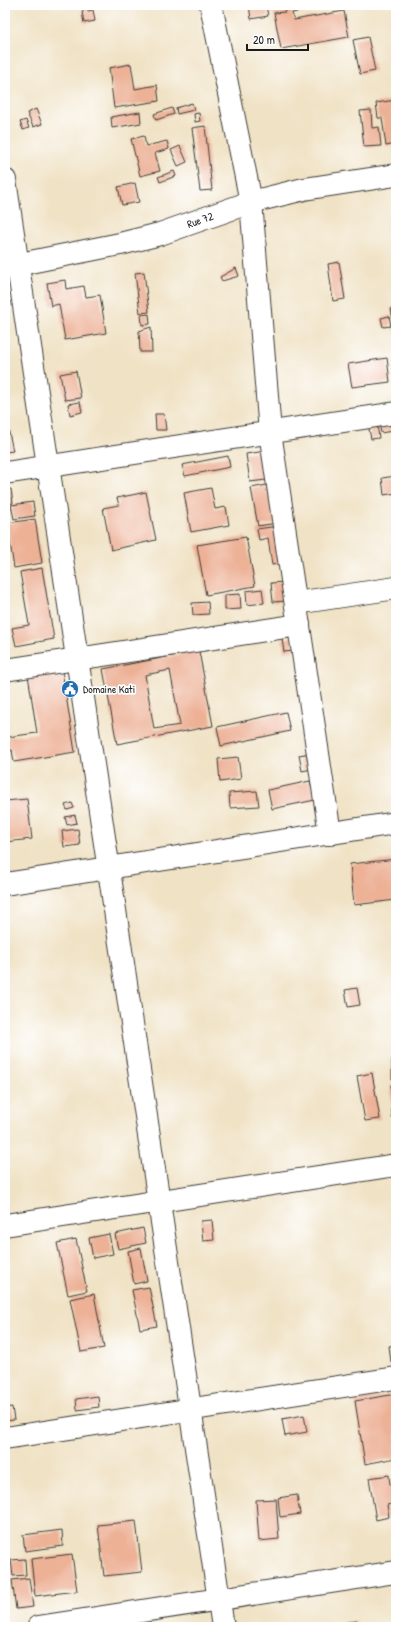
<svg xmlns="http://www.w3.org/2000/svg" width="401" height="1632" viewBox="0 0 401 1632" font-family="'Patrick Hand',sans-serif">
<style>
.building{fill:#edb196;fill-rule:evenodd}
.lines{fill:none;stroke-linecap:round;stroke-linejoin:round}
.street-casing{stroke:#3c3a35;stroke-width:24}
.street{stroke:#fff;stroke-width:22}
.labels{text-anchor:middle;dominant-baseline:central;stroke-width:3.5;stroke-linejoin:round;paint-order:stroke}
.street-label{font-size:11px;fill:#1c1c1c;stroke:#fff}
.poi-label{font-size:11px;fill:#1c1c1c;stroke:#fff;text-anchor:start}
</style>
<rect width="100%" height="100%" fill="#fff"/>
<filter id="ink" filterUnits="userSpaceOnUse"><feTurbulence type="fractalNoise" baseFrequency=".025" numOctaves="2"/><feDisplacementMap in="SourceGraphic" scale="8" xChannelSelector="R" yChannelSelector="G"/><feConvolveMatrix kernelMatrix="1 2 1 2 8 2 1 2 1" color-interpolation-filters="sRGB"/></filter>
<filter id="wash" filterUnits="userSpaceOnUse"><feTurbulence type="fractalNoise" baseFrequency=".012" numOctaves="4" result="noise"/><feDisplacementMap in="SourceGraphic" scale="16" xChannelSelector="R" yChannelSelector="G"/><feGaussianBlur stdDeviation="0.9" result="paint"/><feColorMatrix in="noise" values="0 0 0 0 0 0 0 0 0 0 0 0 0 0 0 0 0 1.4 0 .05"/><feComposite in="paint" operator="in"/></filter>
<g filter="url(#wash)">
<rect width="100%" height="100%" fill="#f0e2c5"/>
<g id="blocks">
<path class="building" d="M 249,5 L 266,5 L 268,16 L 251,19 Z
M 284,5 L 330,5 L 292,13 L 294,20 L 344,11 L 349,37 L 281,49 L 274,13 L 285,12 Z
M 93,10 L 95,21 L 84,23 L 82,12 Z
M 368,37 L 375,71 L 360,74 L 353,40 Z
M 131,64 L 135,89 L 157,85 L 159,101 L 114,108 L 109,68 Z
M 396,100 L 396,144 L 386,146 L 382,118 L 378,118 L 376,103 Z
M 192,103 L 194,110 L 177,114 L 176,108 Z
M 172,108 L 174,114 L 156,120 L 154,114 Z
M 36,109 L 42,124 L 33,127 L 27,113 Z
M 371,110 L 372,128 L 379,127 L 381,146 L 364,147 L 360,111 Z
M 140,112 L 141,123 L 112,128 L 111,117 Z
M 199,113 L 200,121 L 195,122 L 194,114 Z
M 26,120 L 29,128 L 23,130 L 20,122 Z
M 205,126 L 212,190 L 200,191 L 192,128 Z
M 144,136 L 146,146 L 167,141 L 169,149 L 155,153 L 160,171 L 140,176 L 131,139 Z
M 180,146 L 187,162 L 178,166 L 171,150 Z
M 174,171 L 176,176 L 160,182 L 158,177 Z
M 135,183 L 139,202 L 122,205 L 118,187 Z
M 339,262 L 345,299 L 333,301 L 328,264 Z
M 236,268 L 239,276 L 222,281 L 220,277 Z
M 144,272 L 149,312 L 140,313 L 135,273 Z
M 65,280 L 66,289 L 84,286 L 86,297 L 100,295 L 106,333 L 65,340 L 59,304 L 51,306 L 47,283 Z
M 396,307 L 396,333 L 395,333 L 391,308 Z
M 149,314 L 150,324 L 142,325 L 141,315 Z
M 389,316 L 391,326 L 383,327 L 381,318 Z
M 151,327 L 152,352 L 140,352 L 139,331 Z
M 387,358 L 390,382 L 352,387 L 348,364 Z
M 76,371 L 81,398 L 65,400 L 60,374 Z
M 80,402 L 82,412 L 70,415 L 68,404 Z
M 5,414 L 13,451 L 5,452 Z
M 155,414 L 164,414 L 166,430 L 156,430 Z
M 396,420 L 396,438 L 393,438 L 392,431 L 381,433 L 379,422 Z
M 377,423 L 379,438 L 371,439 L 368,424 Z
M 266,451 L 277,523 L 258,526 L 251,488 L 267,485 L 266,480 L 250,482 L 246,454 Z
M 228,456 L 230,467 L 185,476 L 182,465 Z
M 396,476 L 396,493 L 384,495 L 382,478 Z
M 211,488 L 215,509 L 226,507 L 229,525 L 191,532 L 184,493 Z
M 11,489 L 13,503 L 5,504 L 5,490 Z
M 146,492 L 156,540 L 111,550 L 103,508 L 119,505 L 117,498 Z
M 33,502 L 35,516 L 14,519 L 11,505 Z
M 35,519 L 42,563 L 14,568 L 7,523 Z
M 278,526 L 284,563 L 272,565 L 268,538 L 259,540 L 257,529 Z
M 246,537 L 255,586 L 206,595 L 197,545 Z
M 42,568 L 54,639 L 16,646 L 12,628 L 29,625 L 20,572 Z
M 285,582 L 286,601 L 273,602 L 271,583 Z
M 262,589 L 264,603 L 247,605 L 246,591 Z
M 240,594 L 241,609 L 225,610 L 225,595 Z
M 208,602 L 209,614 L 193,615 L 192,603 Z
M 293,637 L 294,651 L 284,652 L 282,639 Z
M 199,651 L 213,726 L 117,744 L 103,669 ZM 170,670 L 180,725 L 154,729 L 145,675 Z
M 62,670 L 75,752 L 14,762 L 12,750 L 5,752 L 5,731 L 7,737 L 37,733 L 28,675 Z
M 286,712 L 290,731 L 221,746 L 217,727 Z
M 310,753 L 312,769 L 302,771 L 299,755 Z
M 238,757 L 241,779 L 220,782 L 218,759 Z
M 310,781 L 315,800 L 272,809 L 268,790 Z
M 257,791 L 259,806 L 230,808 L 229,793 Z
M 27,799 L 32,839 L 5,842 L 5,801 Z
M 72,803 L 74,808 L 67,810 L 65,805 Z
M 75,815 L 77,823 L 67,825 L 65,817 Z
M 78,829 L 80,845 L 64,847 L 62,831 Z
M 396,859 L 396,900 L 354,905 L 350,864 Z
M 357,988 L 360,1005 L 348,1007 L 345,990 Z
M 392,1059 L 396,1059 L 396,1079 L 392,1079 Z
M 372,1073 L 380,1119 L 365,1121 L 357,1076 Z
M 396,1084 L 396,1118 L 392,1118 L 391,1085 Z
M 212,1220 L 214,1240 L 203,1241 L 201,1221 Z
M 143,1228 L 146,1243 L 118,1249 L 115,1234 Z
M 109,1234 L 113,1254 L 93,1258 L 89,1238 Z
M 76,1239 L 87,1291 L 68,1295 L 57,1243 Z
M 141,1248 L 147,1281 L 134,1284 L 128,1251 Z
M 149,1287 L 157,1326 L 140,1329 L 132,1290 Z
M 94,1294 L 104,1348 L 81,1352 L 70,1299 Z
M 396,1345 L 396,1362 L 391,1362 L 389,1346 Z
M 396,1394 L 396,1458 L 365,1464 L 355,1401 Z
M 98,1396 L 99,1407 L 77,1410 L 76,1399 Z
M 12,1407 L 14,1420 L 5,1421 L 5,1408 Z
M 304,1415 L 307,1432 L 285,1436 L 282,1419 Z
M 389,1475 L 390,1485 L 396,1484 L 396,1503 L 387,1505 L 389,1517 L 376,1520 L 369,1478 Z
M 297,1495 L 300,1514 L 280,1517 L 278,1498 Z
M 276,1499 L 279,1539 L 259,1541 L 256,1500 Z
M 136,1521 L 142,1572 L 104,1576 L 98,1525 Z
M 62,1530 L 63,1546 L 25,1551 L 23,1535 Z
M 72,1554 L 77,1591 L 35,1596 L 31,1559 Z
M 25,1559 L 26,1575 L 13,1576 L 11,1560 Z
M 29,1578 L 33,1607 L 16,1609 L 12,1580 Z
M 357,1621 L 358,1627 L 333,1627 L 332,1624 Z"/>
</g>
</g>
<g filter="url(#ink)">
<use href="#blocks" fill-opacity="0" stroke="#3c3a35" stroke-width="1"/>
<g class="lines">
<defs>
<g id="street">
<path d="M 211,5 L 251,202 L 270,432 L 330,834"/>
<path d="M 5,180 L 223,1627"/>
<path id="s1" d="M 5,267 L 120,244 L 160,234 L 251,202 L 304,189 L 396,175"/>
<path d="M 5,473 L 396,413"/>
<path d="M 296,603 L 396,588"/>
<path d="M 5,670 L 299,625"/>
<path d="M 5,884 L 396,823"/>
<path d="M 5,1225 L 396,1165"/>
<path d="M 5,1438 L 396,1378"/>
<path d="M 38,1627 L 396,1572"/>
</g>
</defs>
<use href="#street" class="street-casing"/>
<use href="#street" class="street"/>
</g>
</g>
<defs>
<symbol id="civic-disc" viewBox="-11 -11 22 22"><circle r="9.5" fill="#1f6fb2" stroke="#fff"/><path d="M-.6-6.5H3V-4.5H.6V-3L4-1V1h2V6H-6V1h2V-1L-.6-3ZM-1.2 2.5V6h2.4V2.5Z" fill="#fff"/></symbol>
</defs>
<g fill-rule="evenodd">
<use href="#civic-disc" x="60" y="679" width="20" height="20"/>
</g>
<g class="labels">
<g class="street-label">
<text stroke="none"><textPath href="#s1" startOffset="201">Rue 72</textPath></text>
</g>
<g class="poi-label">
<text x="83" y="689">Domaine Kati</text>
</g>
</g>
<rect width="401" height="1632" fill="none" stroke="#fff" stroke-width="20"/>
<path d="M247 44v6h61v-6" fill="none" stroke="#1c1c1c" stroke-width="2"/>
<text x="253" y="44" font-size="12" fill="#1c1c1c" stroke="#ffffff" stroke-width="3" paint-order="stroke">20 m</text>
</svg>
